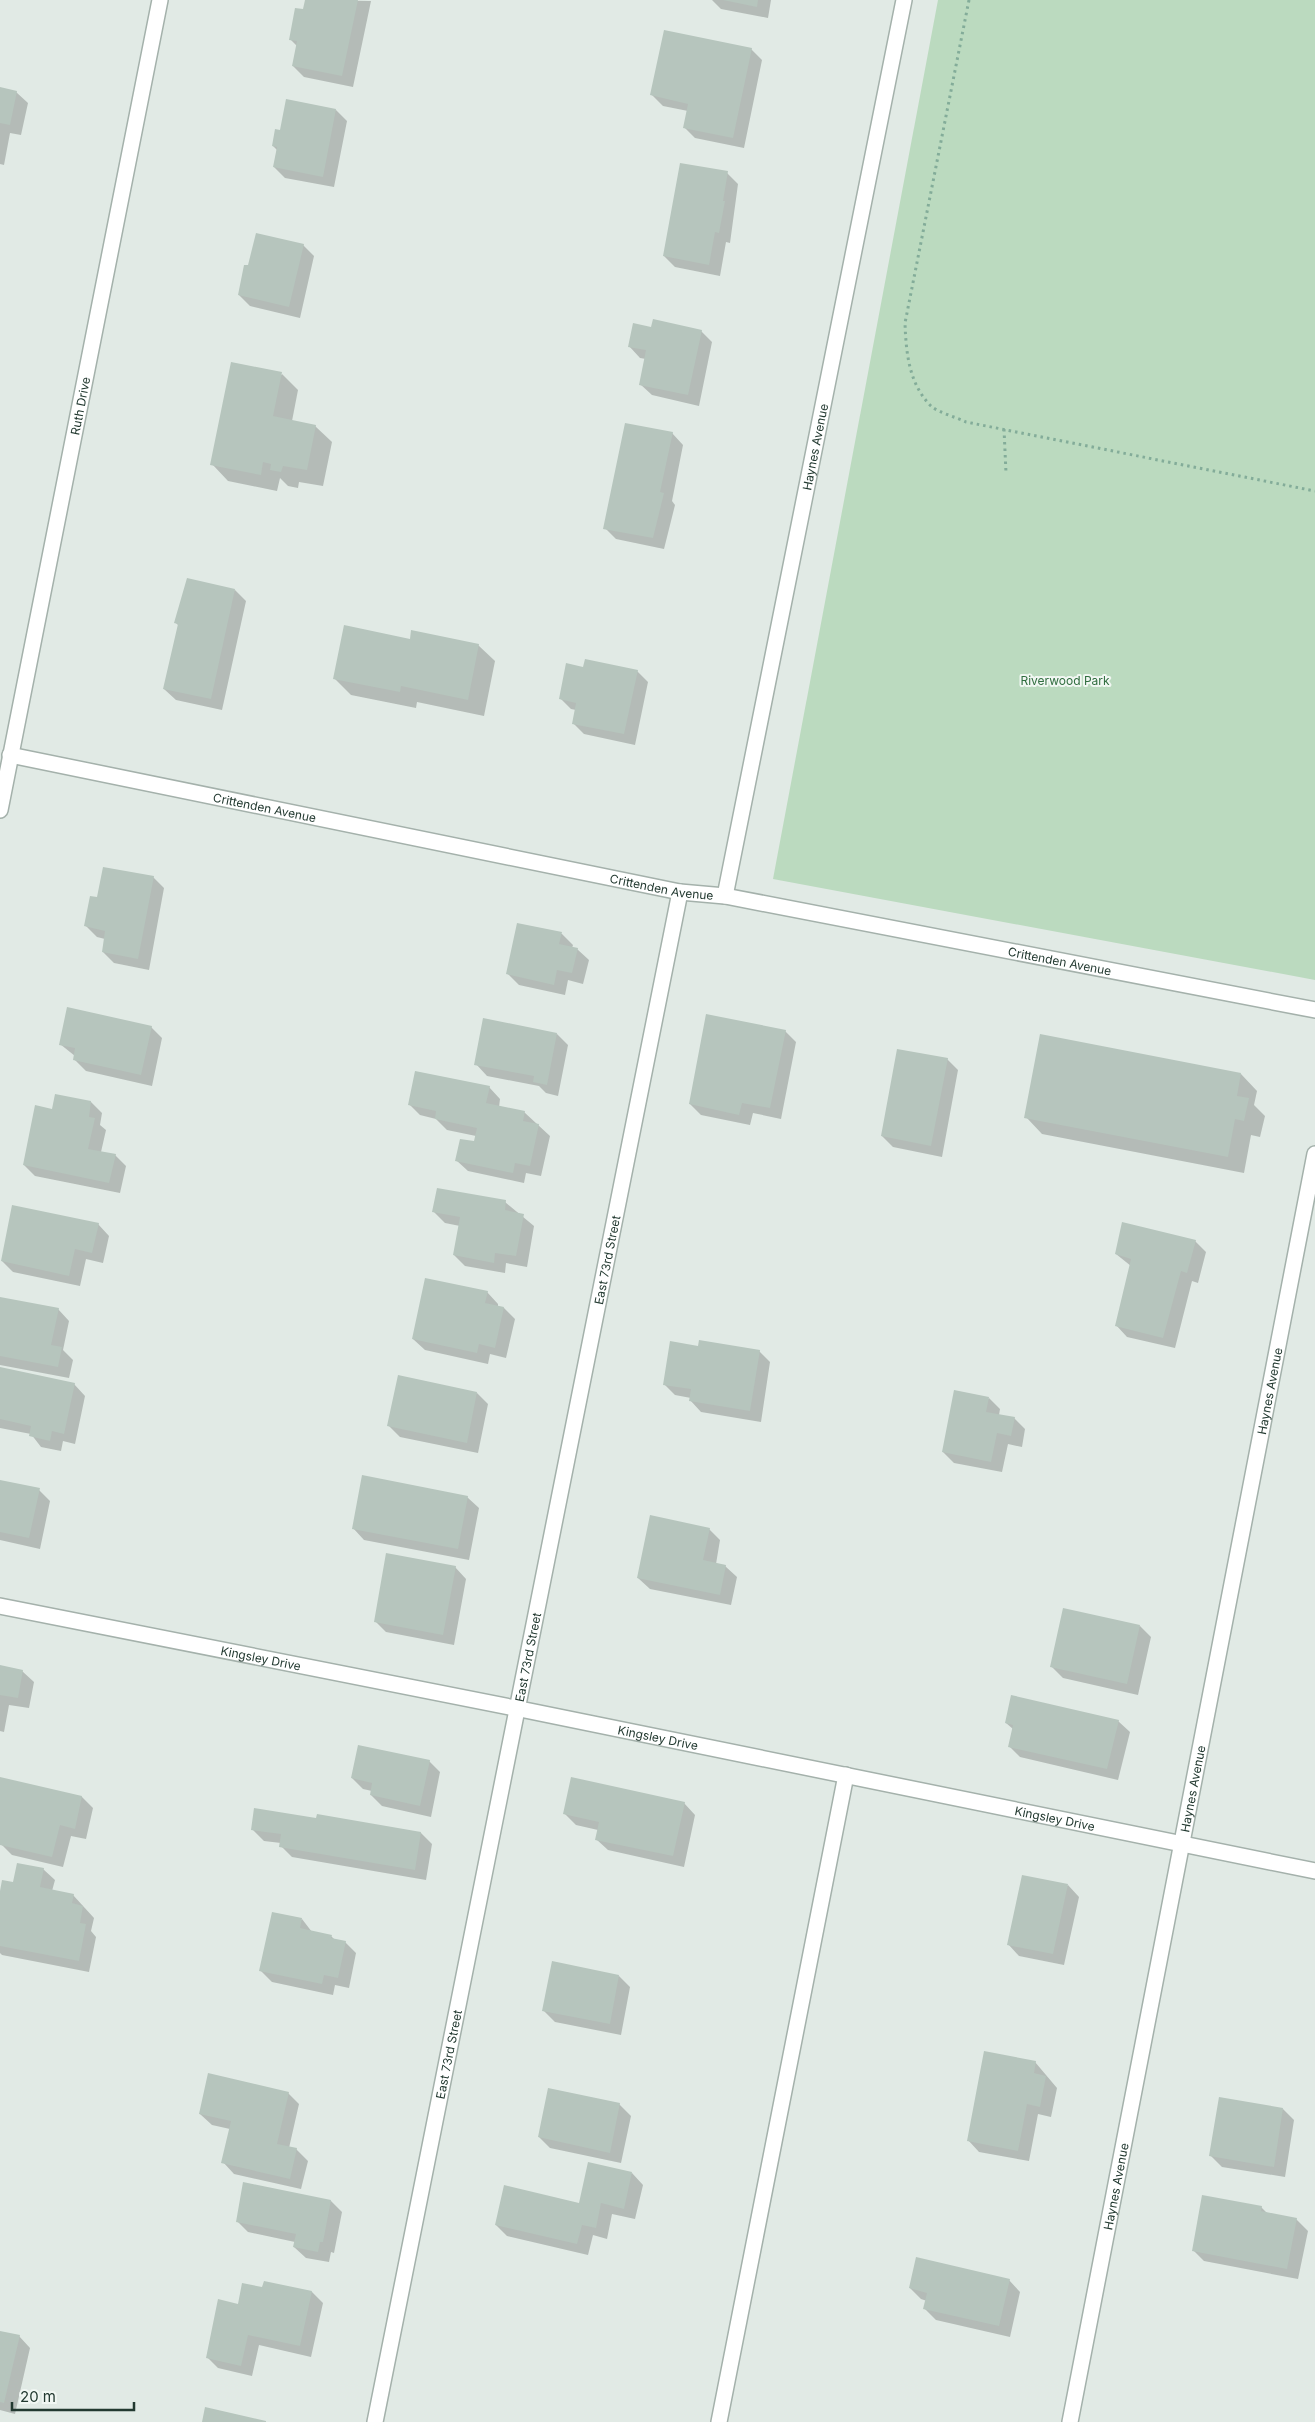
<svg xmlns="http://www.w3.org/2000/svg" width="1315" height="2422" viewBox="0 0 1315 2422" font-family="Inter,sans-serif">
<style>
.green{fill:#bbdabf}
.shadow{fill:#0003}
.building{fill:#b6c5bd}
.lines{fill:none;stroke-linecap:round;stroke-linejoin:round}
.lane-casing{stroke:#a4b1ab;stroke-width:18}
.street-casing{stroke:#a4b1ab;stroke-width:18}
.path{stroke:#83ac99;stroke-width:3;stroke-dasharray:2.5 4;stroke-linecap:butt}
.lane{stroke:#fff;stroke-width:15}
.street{stroke:#fff;stroke-width:15}
.labels{text-anchor:middle;dominant-baseline:central;stroke-width:4;stroke-linejoin:round;paint-order:stroke}
.street-label{font-size:12px;fill:#223930;stroke:#f1f7f3}
.park-label{font-size:12px;fill:#306d3f;stroke:#f1f7f3}
</style>
<rect width="100%" height="100%" fill="#e1eae5"/>
<path class="green" d="M 938,0 L 1315,0 L 1315,980 L 773,879 Z"/>
<path class="shadow" d="M 306,0 L 371,1 L 353,87 L 304,77 L 293,66 L 297,46 L 290,39 L 304,11 Z
M 712,0 L 771,0 L 768,18 L 721,9 Z
M 751,49 L 762,60 L 744,148 L 695,138 L 684,127 L 688,111 L 663,106 L 652,95 Z
M 0,89 L 16,92 L 28,103 L 21,135 L 10,133 L 4,165 L 0,164 Z
M 336,110 L 347,121 L 334,187 L 285,178 L 274,167 L 277,150 L 273,146 L 281,131 Z
M 727,173 L 738,184 L 730,243 L 726,242 L 720,276 L 675,267 L 664,256 Z
M 303,245 L 314,256 L 300,318 L 250,306 L 239,295 Z
M 652,328 L 701,331 L 712,342 L 699,406 L 652,395 L 640,384 L 646,359 L 640,358 L 629,346 Z
M 282,374 L 298,390 L 292,421 L 315,426 L 332,442 L 323,486 L 299,482 L 298,488 L 288,486 L 280,478 L 277,491 L 228,481 L 212,464 Z
M 672,433 L 683,445 L 672,501 L 675,505 L 664,549 L 616,539 L 605,528 Z
M 235,590 L 246,601 L 222,710 L 176,700 L 164,689 L 179,626 L 176,623 Z
M 411,640 L 478,645 L 495,661 L 484,716 L 417,702 L 416,708 L 351,695 L 334,678 Z
M 584,669 L 637,671 L 648,682 L 635,745 L 584,734 L 573,723 L 576,710 L 571,709 L 560,698 Z
M 153,877 L 164,888 L 149,970 L 114,963 L 103,952 L 105,939 L 97,937 L 86,926 L 98,899 Z
M 518,924 L 562,934 L 573,945 L 572,948 L 577,949 L 589,960 L 583,984 L 568,980 L 565,995 L 519,985 L 508,974 Z
M 151,1027 L 162,1038 L 152,1086 L 86,1071 L 74,1059 L 75,1056 L 60,1044 Z
M 785,1031 L 796,1042 L 781,1119 L 753,1113 L 750,1125 L 701,1115 L 690,1104 Z
M 557,1034 L 568,1045 L 558,1096 L 546,1093 L 539,1086 L 487,1076 L 476,1064 Z
M 947,1059 L 958,1070 L 942,1157 L 893,1147 L 882,1136 Z
M 1241,1074 L 1257,1091 L 1254,1105 L 1265,1116 L 1260,1137 L 1251,1135 L 1244,1173 L 1042,1134 L 1026,1117 Z
M 489,1087 L 500,1099 L 499,1107 L 524,1112 L 550,1136 L 541,1176 L 526,1173 L 524,1183 L 468,1171 L 456,1160 L 475,1143 L 476,1136 L 447,1130 L 436,1119 L 420,1115 L 409,1104 Z
M 91,1102 L 102,1113 L 100,1125 L 106,1130 L 101,1152 L 115,1155 L 126,1166 L 120,1193 L 35,1176 L 24,1165 L 53,1110 Z
M 505,1202 L 534,1226 L 527,1267 L 506,1263 L 505,1273 L 465,1266 L 454,1255 L 460,1226 L 445,1223 L 434,1212 Z
M 98,1224 L 109,1236 L 103,1263 L 86,1259 L 80,1286 L 13,1272 L 2,1261 Z
M 1195,1241 L 1206,1252 L 1198,1283 L 1192,1281 L 1175,1348 L 1127,1337 L 1116,1325 L 1131,1266 L 1116,1254 Z
M 487,1292 L 498,1304 L 498,1307 L 504,1308 L 515,1319 L 506,1358 L 490,1354 L 488,1364 L 425,1350 L 413,1339 Z
M 0,1298 L 58,1309 L 69,1321 L 63,1350 L 73,1360 L 69,1378 L 0,1365 Z
M 699,1347 L 759,1351 L 770,1362 L 761,1422 L 701,1412 L 690,1400 L 691,1398 L 675,1395 L 664,1384 Z
M 0,1369 L 74,1384 L 85,1396 L 75,1444 L 63,1441 L 61,1451 L 41,1447 L 31,1434 L 0,1428 Z
M 477,1393 L 488,1404 L 478,1453 L 400,1437 L 389,1426 Z
M 989,1398 L 1000,1409 L 999,1415 L 1014,1418 L 1025,1429 L 1022,1447 L 1008,1444 L 1002,1472 L 954,1463 L 943,1452 Z
M 0,1482 L 39,1490 L 50,1501 L 40,1549 L 0,1540 Z
M 467,1497 L 479,1508 L 469,1560 L 364,1540 L 353,1528 Z
M 709,1529 L 720,1540 L 716,1564 L 725,1566 L 737,1577 L 731,1605 L 650,1589 L 638,1578 Z
M 455,1567 L 466,1579 L 454,1645 L 386,1632 L 375,1621 Z
M 1140,1626 L 1151,1637 L 1138,1695 L 1063,1678 L 1052,1667 Z
M 0,1667 L 22,1671 L 34,1682 L 29,1708 L 9,1705 L 4,1732 L 0,1731 Z
M 1118,1721 L 1130,1732 L 1118,1780 L 1020,1757 L 1009,1746 L 1013,1729 L 1006,1723 Z
M 429,1761 L 440,1772 L 431,1817 L 382,1806 L 371,1795 L 372,1791 L 363,1789 L 352,1778 Z
M 0,1779 L 82,1797 L 93,1808 L 86,1839 L 71,1836 L 63,1867 L 12,1855 L 1,1844 Z
M 684,1803 L 695,1815 L 684,1867 L 608,1850 L 596,1839 L 598,1830 L 576,1825 L 565,1814 Z
M 318,1815 L 421,1833 L 432,1844 L 426,1880 L 292,1857 L 281,1846 L 281,1843 L 264,1841 L 253,1830 L 317,1819 Z
M 43,1869 L 55,1880 L 52,1891 L 73,1895 L 94,1918 L 91,1931 L 96,1937 L 89,1972 L 2,1955 L 0,1953 L 0,1898 L 14,1883 Z
M 1068,1885 L 1079,1897 L 1064,1965 L 1019,1956 L 1008,1944 Z
M 302,1919 L 312,1932 L 331,1936 L 335,1940 L 345,1942 L 356,1953 L 349,1988 L 335,1985 L 333,1995 L 272,1982 L 261,1971 Z
M 619,1976 L 630,1987 L 621,2035 L 555,2022 L 544,2011 Z
M 1035,2062 L 1057,2088 L 1051,2117 L 1038,2114 L 1029,2161 L 979,2152 L 968,2140 Z
M 288,2093 L 299,2104 L 289,2148 L 296,2149 L 308,2161 L 301,2189 L 234,2174 L 223,2162 L 230,2129 L 212,2125 L 200,2114 Z
M 619,2104 L 631,2116 L 621,2163 L 550,2148 L 539,2137 Z
M 1283,2109 L 1294,2120 L 1285,2177 L 1222,2167 L 1211,2156 Z
M 632,2173 L 643,2185 L 635,2219 L 612,2214 L 607,2239 L 593,2235 L 588,2255 L 507,2236 L 496,2225 L 580,2204 Z
M 331,2201 L 342,2212 L 334,2253 L 331,2252 L 329,2262 L 306,2258 L 294,2247 L 295,2242 L 248,2232 L 237,2221 Z
M 1261,2207 L 1268,2214 L 1296,2219 L 1308,2231 L 1298,2279 L 1204,2261 L 1193,2250 Z
M 1009,2280 L 1020,2292 L 1010,2337 L 936,2320 L 925,2309 L 927,2301 L 921,2299 L 910,2288 Z
M 263,2289 L 312,2292 L 323,2303 L 311,2357 L 259,2345 L 252,2376 L 218,2368 L 207,2357 L 239,2305 Z
M 0,2332 L 19,2336 L 30,2348 L 15,2414 L 0,2410 Z"/>
<path class="building" d="M 305,0 L 358,0 L 342,76 L 292,66 L 297,41 L 289,40 L 295,8 L 303,9 Z
M 723,0 L 758,0 L 757,7 Z
M 664,30 L 752,48 L 733,138 L 683,128 L 688,104 L 650,95 Z
M 0,87 L 17,91 L 10,125 L 0,123 Z
M 286,99 L 336,109 L 323,177 L 273,167 L 277,147 L 272,146 L 275,129 L 280,130 Z
M 680,163 L 728,171 L 723,201 L 725,201 L 719,233 L 715,232 L 709,265 L 663,256 Z
M 256,233 L 304,244 L 289,307 L 238,295 L 244,265 L 248,265 Z
M 653,319 L 702,330 L 688,395 L 639,385 L 646,350 L 628,347 L 633,323 L 651,327 Z
M 231,362 L 282,372 L 273,416 L 316,425 L 307,470 L 283,466 L 281,472 L 270,470 L 271,464 L 263,462 L 261,475 L 210,465 Z
M 625,423 L 673,432 L 660,492 L 664,493 L 653,538 L 603,529 Z
M 187,578 L 235,589 L 211,699 L 163,689 L 178,624 L 174,623 Z
M 344,625 L 410,639 L 411,630 L 479,644 L 468,700 L 401,686 L 400,692 L 333,679 Z
M 585,659 L 638,670 L 624,734 L 572,724 L 576,703 L 559,699 L 566,663 L 583,667 Z
M 103,867 L 154,876 L 138,959 L 102,952 L 105,931 L 84,926 L 90,896 L 97,897 Z
M 517,923 L 562,932 L 559,944 L 578,948 L 572,973 L 557,970 L 554,985 L 506,974 Z
M 67,1007 L 152,1026 L 141,1075 L 73,1060 L 75,1048 L 59,1045 Z
M 706,1014 L 786,1030 L 770,1108 L 742,1103 L 739,1115 L 689,1104 Z
M 483,1018 L 557,1033 L 547,1085 L 533,1082 L 534,1076 L 474,1065 Z
M 1040,1034 L 1241,1073 L 1237,1096 L 1249,1098 L 1244,1121 L 1235,1119 L 1228,1157 L 1024,1118 Z
M 897,1049 L 948,1058 L 931,1146 L 881,1136 Z
M 415,1071 L 490,1086 L 486,1103 L 525,1111 L 523,1121 L 539,1124 L 530,1166 L 515,1163 L 513,1173 L 455,1161 L 460,1139 L 474,1141 L 477,1128 L 435,1119 L 436,1111 L 408,1105 Z
M 55,1094 L 91,1101 L 89,1117 L 95,1118 L 88,1149 L 116,1154 L 109,1183 L 23,1165 L 35,1105 L 52,1109 Z
M 437,1188 L 506,1200 L 505,1210 L 524,1214 L 516,1256 L 495,1253 L 494,1263 L 453,1255 L 460,1217 L 432,1212 Z
M 12,1205 L 99,1223 L 92,1253 L 75,1249 L 69,1276 L 1,1261 Z
M 1122,1222 L 1196,1240 L 1187,1273 L 1181,1271 L 1163,1338 L 1115,1326 L 1131,1259 L 1115,1254 Z
M 425,1278 L 488,1291 L 485,1303 L 504,1307 L 495,1348 L 479,1344 L 477,1353 L 412,1339 Z
M 0,1297 L 59,1308 L 51,1345 L 62,1347 L 58,1367 L 0,1356 Z
M 699,1340 L 760,1350 L 750,1411 L 689,1401 L 691,1389 L 663,1385 L 670,1341 L 698,1346 Z
M 0,1367 L 75,1383 L 64,1434 L 52,1431 L 50,1441 L 29,1436 L 31,1426 L 0,1419 Z
M 398,1375 L 477,1392 L 467,1443 L 387,1426 Z
M 954,1390 L 989,1397 L 986,1412 L 1015,1417 L 1011,1436 L 997,1433 L 991,1462 L 942,1452 Z
M 362,1475 L 468,1496 L 458,1549 L 352,1529 Z
M 0,1480 L 40,1488 L 29,1538 L 0,1532 Z
M 650,1515 L 710,1528 L 703,1560 L 726,1565 L 720,1595 L 637,1578 Z
M 386,1553 L 456,1566 L 443,1635 L 374,1622 Z
M 1063,1608 L 1140,1625 L 1127,1684 L 1050,1667 Z
M 0,1665 L 23,1670 L 18,1698 L 0,1695 Z
M 1011,1695 L 1119,1720 L 1107,1769 L 1008,1747 L 1013,1725 L 1005,1723 Z
M 358,1745 L 430,1760 L 420,1806 L 370,1795 L 372,1783 L 351,1778 Z
M 0,1777 L 82,1796 L 75,1829 L 60,1825 L 52,1857 L 0,1845 Z
M 571,1777 L 685,1802 L 673,1856 L 595,1840 L 599,1822 L 563,1814 Z
M 254,1808 L 316,1818 L 317,1814 L 421,1832 L 415,1870 L 279,1847 L 281,1834 L 251,1830 Z
M 17,1863 L 44,1868 L 40,1887 L 74,1894 L 72,1903 L 83,1906 L 80,1923 L 86,1924 L 79,1961 L 0,1946 L 0,1891 L 2,1880 L 13,1882 Z
M 1022,1875 L 1068,1884 L 1053,1954 L 1007,1945 Z
M 272,1912 L 302,1918 L 300,1928 L 332,1935 L 331,1938 L 346,1941 L 338,1978 L 324,1975 L 322,1984 L 259,1971 Z
M 552,1961 L 619,1975 L 610,2024 L 542,2011 Z
M 984,2051 L 1036,2061 L 1034,2073 L 1046,2076 L 1040,2107 L 1027,2104 L 1018,2151 L 967,2141 Z
M 208,2073 L 289,2092 L 277,2144 L 297,2148 L 290,2179 L 221,2163 L 231,2121 L 199,2114 Z
M 548,2088 L 620,2103 L 610,2153 L 538,2137 Z
M 1219,2097 L 1283,2108 L 1274,2167 L 1209,2156 Z
M 588,2162 L 632,2172 L 624,2209 L 601,2203 L 596,2228 L 582,2225 L 577,2244 L 495,2225 L 504,2185 L 579,2203 Z
M 243,2182 L 331,2200 L 323,2242 L 320,2242 L 318,2252 L 293,2247 L 296,2234 L 236,2222 Z
M 1202,2195 L 1262,2206 L 1261,2211 L 1297,2218 L 1287,2269 L 1192,2251 Z
M 916,2257 L 1010,2279 L 999,2326 L 923,2309 L 927,2293 L 909,2288 Z
M 264,2281 L 312,2291 L 300,2346 L 248,2335 L 241,2366 L 206,2358 L 218,2299 L 238,2304 L 242,2283 L 262,2287 Z
M 0,2331 L 20,2335 L 4,2403 L 0,2402 Z
M 205,2407 L 266,2421 L 266,2422 L 202,2422 Z"/>
<g class="lines">
<defs>
<path id="lane" d="M 719,2422 L 846,1775"/>
<g id="street">
<path id="s1" d="M 10,755 L 680,892 L 725,896 L 1315,1010"/>
<path id="s2" d="M 0,810 L 160,0"/>
<path id="s3" d="M 725,896 L 904,0"/>
<path id="s4" d="M 0,1606 L 515,1708 L 1315,1871"/>
<path id="s5" d="M 375,2422 L 680,892"/>
<path id="s6" d="M 1070,2422 L 1315,1154"/>
</g>
</defs>
<use href="#lane" class="lane-casing"/>
<use href="#street" class="street-casing"/>
<path class="path" d="M 969,0 L 905,323 C 906,353 909,384 931,406 C 939,413 956,417 966,422 L 1315,491
M 1004,429 L 1006,473"/>
<use href="#lane" class="lane"/>
<use href="#street" class="street"/>
</g>
<g class="labels">
<g class="street-label">
<text stroke="none"><textPath href="#s2" startOffset="412">Ruth Drive</textPath></text>
<text stroke="none"><textPath href="#s3" startOffset="458">Haynes Avenue</textPath></text>
<text stroke="none"><textPath href="#s1" startOffset="260">Crittenden Avenue</textPath></text>
<text stroke="none"><textPath href="#s1" startOffset="665">Crittenden Avenue</textPath></text>
<text stroke="none"><textPath href="#s1" startOffset="1070">Crittenden Avenue</textPath></text>
<text stroke="none"><textPath href="#s5" startOffset="1185">East 73rd Street</textPath></text>
<text stroke="none"><textPath href="#s6" startOffset="1050">Haynes Avenue</textPath></text>
<text stroke="none"><textPath href="#s5" startOffset="780">East 73rd Street</textPath></text>
<text stroke="none"><textPath href="#s4" startOffset="266">Kingsley Drive</textPath></text>
<text stroke="none"><textPath href="#s4" startOffset="671">Kingsley Drive</textPath></text>
<text stroke="none"><textPath href="#s6" startOffset="645">Haynes Avenue</textPath></text>
<text stroke="none"><textPath href="#s4" startOffset="1076">Kingsley Drive</textPath></text>
<text stroke="none"><textPath href="#s5" startOffset="375">East 73rd Street</textPath></text>
<text stroke="none"><textPath href="#s6" startOffset="240">Haynes Avenue</textPath></text>
</g>
<g class="park-label">
<text x="1065" y="680">Riverwood Park</text>
</g>
</g>
<path d="M12 2402v8h122v-8" fill="none" stroke="#223930" stroke-width="2.5"/>
<text x="20" y="2402" font-size="15" fill="#223930" stroke="#f1f7f3" stroke-width="4" paint-order="stroke">20 m</text>
</svg>
